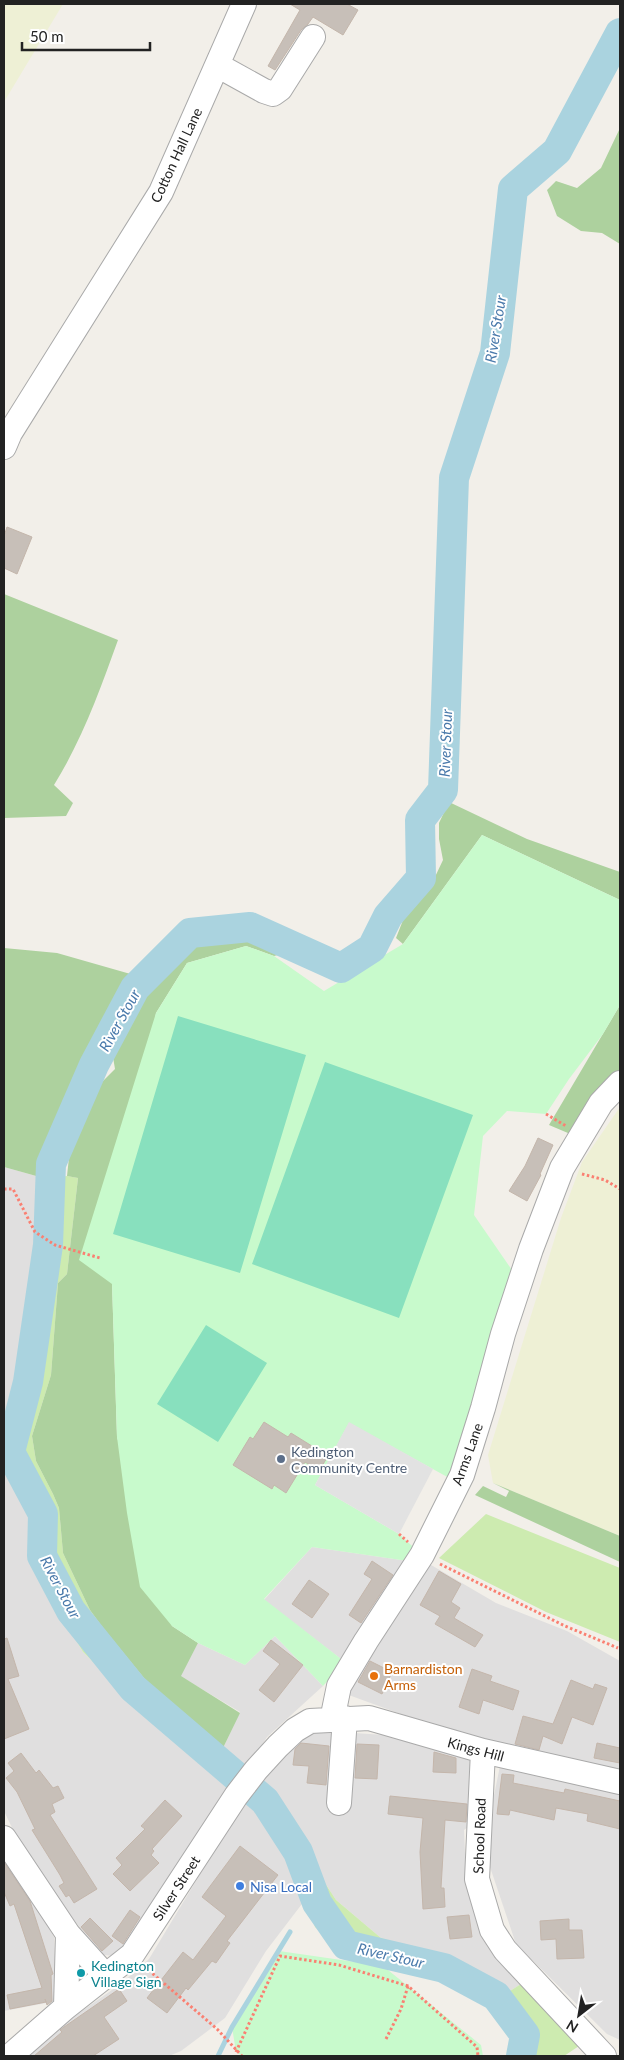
<svg xmlns="http://www.w3.org/2000/svg" width="624" height="2060" viewBox="0 0 624 2060" font-family="Lato,sans-serif">
<style>
.residential{fill:#e0dfdf}
.farmland{fill:#eef0d5}
.grass{fill:#cdebb0}
.forest{fill:#add19e}
.park{fill:#c8facc}
.pitch{fill:#88e0be}
.parking{fill:#e2e2e2}
.lines{fill:none;stroke-linecap:round;stroke-linejoin:round}
.stream{stroke:#aad3df;stroke-width:5}
.river{stroke:#aad3df;stroke-width:30}
.building{fill:#c7bfb8;stroke:#c4b6ab}
.minor-casing{stroke:#a9a9a9;stroke-width:26}
.path{stroke:#fa8072;stroke-width:3;stroke-dasharray:2.5 2.5;stroke-linecap:butt}
.minor{stroke:#fff;stroke-width:24}
.service-dot{fill:#5c6f8a;stroke:#fff;stroke-width:2}
.food-dot{fill:#e8710a;stroke:#fff;stroke-width:2}
.shop-dot{fill:#3f7fe0;stroke:#fff;stroke-width:2}
.culture-dot{fill:#0f9aa8;stroke:#fff;stroke-width:2}
.labels{text-anchor:middle;dominant-baseline:central;stroke-width:4;stroke-linejoin:round;paint-order:stroke}
.street-label{font-size:14px;fill:#222;stroke:#fff}
.service-label{font-size:14px;fill:#4e5e75;stroke:#fff;text-anchor:start}
.food-label{font-size:14px;fill:#c56008;stroke:#fff;text-anchor:start}
.shop-label{font-size:14px;fill:#366cbe;stroke:#fff;text-anchor:start}
.culture-label{font-size:14px;fill:#0d838f;stroke:#fff;text-anchor:start}
.water-label{font-size:15px;font-style:italic;fill:#4a7aab;stroke:#fff}
</style>
<rect width="100%" height="100%" fill="#f2efe9"/>
<path class="residential" d="M 4,1167 L 47,1179 L 22,1375 L 6,1437 L 7,1460 L 34,1514 L 38,1552 L 54,1603 L 83,1652 L 128,1696 L 221,1773 L 232,1788 L 190,1844 L 144,1920 L 117,1956 L 103,1955 L 68,1913 L 16,1836 L 4,1811 Z
M 312,1547 L 408,1561 L 345,1662 L 264,1600 Z
M 426,1562 L 496,1603 L 567,1631 L 620,1661 L 620,1771 L 536,1755 L 439,1728 L 346,1694 Z
M 275,1636 L 323,1686 L 267,1737 L 247,1768 L 223,1748 L 240,1712 L 180,1676 L 198,1643 L 245,1665 Z
M 307,1730 L 385,1735 L 464,1753 L 474,1765 L 473,1823 L 464,1830 L 466,1876 L 521,1984 L 507,1993 L 438,1954 L 381,1938 L 336,1900 L 277,1810 L 256,1782 Z
M 500,1766 L 620,1793 L 620,2040 L 607,2034 L 516,1944 L 489,1864 L 490,1815 Z
M 246,1798 L 255,1808 L 298,1869 L 308,1896 L 266,1951 L 225,2018 L 181,2051 L 169,2056 L 28,2056 L 53,2031 L 122,1983 L 149,1959 Z
M 4,1846 L 54,1937 L 57,2001 L 4,2011 Z"/>
<path class="farmland" d="M 4,4 L 63,4 L 4,102 Z
M 620,1107 L 620,1536 L 493,1483 L 488,1455 L 561,1218 L 582,1162 Z"/>
<path class="grass" d="M 67,1176 L 78,1178 L 67,1274 L 58,1283 L 51,1375 L 32,1436 L 36,1461 L 53,1494 L 59,1508 L 63,1553 L 90,1610 L 103,1628 L 162,1700 L 247,1768 L 232,1788 L 221,1773 L 128,1696 L 83,1652 L 54,1603 L 38,1552 L 34,1514 L 7,1460 L 6,1437 L 22,1375 L 47,1179 Z
M 486,1514 L 620,1568 L 620,1642 L 546,1612 L 439,1558 Z
M 256,1782 L 277,1810 L 336,1900 L 381,1938 L 438,1954 L 507,1993 L 521,1984 L 579,2046 L 564,2056 L 512,2056 L 513,2043 L 502,2016 L 481,1997 L 442,1976 L 368,1960 L 340,1949 L 315,1927 L 308,1896 L 298,1869 L 255,1808 L 246,1798 Z"/>
<path class="forest" d="M 620,128 L 620,244 L 602,233 L 581,231 L 557,216 L 547,190 L 556,181 L 577,188 L 601,168 Z
M 4,594 L 118,640 C 100,690 82,740 54,785 L 73,803 L 66,816 L 4,818 Z
M 449,802 L 527,839 L 620,872 L 620,900 L 482,835 L 403,944 L 396,938 L 409,905 L 421,890 L 434,879 L 443,860 L 439,839 L 439,823 Z
M 233,929 L 253,930 L 292,943 L 281,954 L 274,956 L 246,946 L 187,963 L 156,1013 L 112,1283 L 117,1437 L 172,1626 L 198,1643 L 181,1676 L 240,1713 L 223,1748 L 162,1700 L 103,1628 L 90,1610 L 63,1553 L 59,1508 L 53,1494 L 36,1461 L 32,1436 L 51,1375 L 58,1283 L 67,1274 L 78,1178 L 67,1176 L 71,1139 L 99,1085 L 115,1069 L 112,1051 L 127,1018 L 135,1007 L 149,992 L 147,986 C 152,979 157,970 163,963 C 180,943 209,936 233,929 Z
M 4,948 L 57,953 L 134,975 L 122,991 L 60,1130 L 57,1141 L 58,1161 L 47,1179 L 4,1167 Z
M 620,1005 L 620,1069 L 575,1136 L 549,1125 Z
M 493,1483 L 620,1536 L 620,1562 L 475,1495 L 483,1486 L 506,1497 L 509,1491 Z"/>
<path class="park" d="M 482,835 L 620,900 L 620,1005 L 603,1034 L 569,1079 L 546,1114 L 507,1111 L 483,1136 L 474,1215 L 514,1273 L 451,1479 L 349,1423 L 315,1485 L 399,1534 L 422,1555 L 408,1561 L 312,1547 L 264,1599 L 345,1662 L 323,1686 L 275,1636 L 245,1665 L 198,1643 L 172,1626 L 140,1587 L 127,1513 L 117,1437 L 112,1284 L 79,1260 L 156,1013 L 187,963 L 246,946 L 274,956 L 324,991 L 403,944 Z
M 279,1951 L 383,1966 L 481,2045 L 483,2056 L 242,2056 L 236,2052 L 232,2027 Z"/>
<path class="pitch" d="M 178,1016 L 306,1055 L 240,1273 L 113,1234 Z
M 325,1062 L 473,1115 L 399,1318 L 252,1264 Z
M 206,1325 L 267,1363 L 218,1442 L 157,1404 Z"/>
<path class="parking" d="M 349,1422 L 433,1469 L 399,1534 L 315,1485 Z"/>
<g class="lines">
<path class="stream" d="M 218,2056 L 232,2027 L 290,1932"/>
<path class="river" d="M 521,2056 L 525,2035 L 496,1996 L 444,1968 L 346,1945 L 317,1903 L 298,1852 L 265,1801 L 133,1688 L 71,1611 L 42,1556 L 43,1514 L 10,1452 L 28,1382 L 48,1245 L 51,1164 L 94,1065 L 135,988 L 190,933 L 250,927 L 341,968 L 372,948 L 388,916 L 421,878 L 420,820 L 443,790 L 454,478 L 495,353 L 513,189 L 557,151 L 620,33"/>
</g>
<path class="building" d="M 290,4 L 347,4 L 358,10 L 343,35 L 313,17 L 308,24 L 301,30 L 275,70 L 268,66 L 300,10 Z
M 7,527 L 32,537 L 17,574 L 4,568 L 4,536 Z
M 538,1138 L 553,1145 L 540,1174 L 541,1175 L 527,1201 L 509,1191 L 525,1166 Z
M 264,1422 L 288,1437 L 291,1433 L 328,1456 L 319,1471 L 305,1462 L 286,1493 L 274,1485 L 272,1489 L 233,1465 L 250,1437 L 253,1439 Z
M 372,1561 L 393,1575 L 361,1623 L 349,1615 L 372,1579 L 364,1574 Z
M 439,1571 L 461,1584 L 451,1602 L 460,1608 L 454,1618 L 483,1635 L 475,1647 L 435,1624 L 440,1616 L 420,1605 Z
M 309,1580 L 329,1594 L 312,1618 L 292,1604 Z
M 7,1638 L 19,1676 L 8,1679 L 29,1729 L 4,1739 L 4,1639 Z
M 271,1640 L 303,1665 L 274,1702 L 259,1690 L 280,1664 L 263,1651 Z
M 370,1661 L 392,1672 L 382,1694 L 358,1682 Z
M 472,1669 L 492,1676 L 490,1681 L 519,1691 L 513,1710 L 483,1700 L 479,1714 L 459,1707 Z
M 571,1680 L 593,1689 L 595,1684 L 607,1688 L 593,1725 L 572,1717 L 562,1744 L 543,1736 L 539,1750 L 515,1744 L 523,1716 L 553,1724 Z
M 301,1743 L 329,1746 L 326,1785 L 307,1783 L 309,1766 L 293,1765 L 295,1749 Z
M 597,1743 L 620,1748 L 620,1763 L 594,1758 Z
M 357,1744 L 379,1745 L 377,1779 L 355,1778 Z
M 434,1752 L 456,1758 L 456,1773 L 433,1772 Z
M 21,1753 L 36,1773 L 39,1770 L 53,1788 L 58,1786 L 64,1798 L 52,1804 L 55,1812 L 50,1815 L 97,1889 L 74,1903 L 69,1895 L 66,1897 L 59,1886 L 64,1883 L 60,1875 L 32,1830 L 35,1829 L 17,1792 L 6,1778 L 14,1771 L 8,1763 Z
M 502,1774 L 514,1775 L 513,1783 L 564,1793 L 565,1789 L 620,1801 L 620,1829 L 587,1821 L 588,1814 L 556,1808 L 554,1820 L 510,1810 L 509,1815 L 497,1814 Z
M 390,1796 L 467,1804 L 466,1822 L 445,1820 L 441,1888 L 444,1888 L 445,1907 L 423,1909 L 420,1852 L 423,1818 L 388,1814 Z
M 165,1800 L 182,1816 L 152,1849 L 154,1851 L 151,1855 L 159,1863 L 130,1891 L 113,1874 L 122,1865 L 116,1858 L 145,1829 L 141,1826 Z
M 240,1846 L 278,1875 L 227,1941 L 230,1943 L 216,1963 L 212,1961 L 188,1990 L 186,1988 L 167,2013 L 147,1998 L 183,1952 L 193,1960 L 226,1916 L 202,1897 Z
M 4,1862 L 30,1901 L 53,1974 L 51,1975 L 52,2001 L 47,2005 L 45,1999 L 46,2002 L 10,2009 L 7,1995 L 42,1988 L 14,1904 L 10,1906 L 4,1892 Z
M 130,1910 L 140,1917 L 123,1944 L 112,1936 Z
M 469,1915 L 472,1937 L 450,1939 L 447,1917 Z
M 90,1918 L 113,1941 L 102,1951 L 81,1927 Z
M 569,1919 L 569,1930 L 582,1930 L 584,1958 L 557,1959 L 556,1939 L 541,1940 L 540,1921 Z
M 119,1989 L 127,2001 L 104,2017 L 119,2039 L 93,2056 L 34,2056 L 62,2032 L 60,2030 L 64,2027 Z"/>
<g class="lines">
<defs>
<path id="minor" d="M 217,65 L 264,91 L 273,94 L 280,89 L 313,37
M 4,447 L 10,433 L 161,192 L 244,4
M 332,1720 L 339,1686 L 366,1641 L 422,1555 L 462,1475 L 483,1408 L 503,1334 L 531,1249 L 562,1168 L 601,1103 L 620,1083
M 483,1751 L 477,1879 L 492,1930 L 505,1950 L 604,2056
M 339,1803 L 345,1718
M 4,1838 L 68,1934 L 105,1975
M 66,2007 L 68,1934
M 10,2056 L 66,2007 L 132,1955 L 236,1796 L 256,1770 L 278,1746 L 295,1730 L 310,1721 L 369,1718 L 483,1751 L 620,1782"/>
</defs>
<use href="#minor" class="minor-casing"/>
<path class="path" d="M 546,1114 L 566,1126
M 582,1174 L 605,1180 L 620,1189
M 4,1189 L 13,1189 L 35,1232 L 55,1245 L 100,1258
M 399,1534 L 408,1542
M 440,1564 L 565,1626 L 618,1648
M 145,1967 L 217,2029 L 242,2056
M 386,2039 L 401,2009 L 408,1986
M 236,2052 L 280,1956 L 339,1965 L 408,1986 L 477,2047 L 478,2056"/>
<use href="#minor" class="minor"/>
</g>
<circle class="service-dot" cx="281" cy="1459" r="5"/>
<circle class="food-dot" cx="374" cy="1676" r="5"/>
<circle class="shop-dot" cx="240" cy="1886" r="5"/>
<circle class="culture-dot" cx="81" cy="1973" r="5"/>
<g class="labels">
<g class="street-label">
<text transform="translate(176 155) rotate(-65)">Cotton Hall Lane</text>
<text transform="translate(467 1454) rotate(-70)">Arms Lane</text>
<text transform="translate(476 1749) rotate(15)">Kings Hill</text>
<text transform="translate(479 1836) rotate(-88)">School Road</text>
<text transform="translate(176 1888) rotate(-57)">Silver Street</text>
</g>
<g class="service-label">
<text x="291" y="1451">Kedington<tspan x="291" dy="16">Community Centre</tspan></text>
</g>
<g class="food-label">
<text x="384" y="1668">Barnardiston<tspan x="384" dy="16">Arms</tspan></text>
</g>
<g class="shop-label">
<text x="250" y="1886">Nisa Local</text>
</g>
<g class="culture-label">
<text x="91" y="1965">Kedington<tspan x="91" dy="16">Village Sign</tspan></text>
</g>
<g class="water-label">
<text transform="translate(495 329) rotate(-81)">River Stour</text>
<text transform="translate(445 743) rotate(-88)">River Stour</text>
<text transform="translate(119 1020) rotate(-61)">River Stour</text>
<text transform="translate(61 1587) rotate(62)">River Stour</text>
<text transform="translate(391 1955) rotate(13)">River Stour</text>
</g>
</g>
<rect width="624" height="2060" fill="none" stroke="#222222" stroke-width="10"/>
<g transform="translate(579 2015) rotate(211)" stroke="#ffffff" stroke-width="4" paint-order="stroke">
<path d="M0-4L9 19L0 12L-9 19Z" fill="#222222"/>
<text y="-8" font-size="14" font-weight="bold" text-anchor="middle" fill="#222222">N</text>
</g>
<path d="M22 42v8h128v-8" fill="none" stroke="#222222" stroke-width="2.5"/>
<text x="30" y="42" font-size="15" fill="#222222" stroke="#ffffff" stroke-width="4" paint-order="stroke">50 m</text>
</svg>
